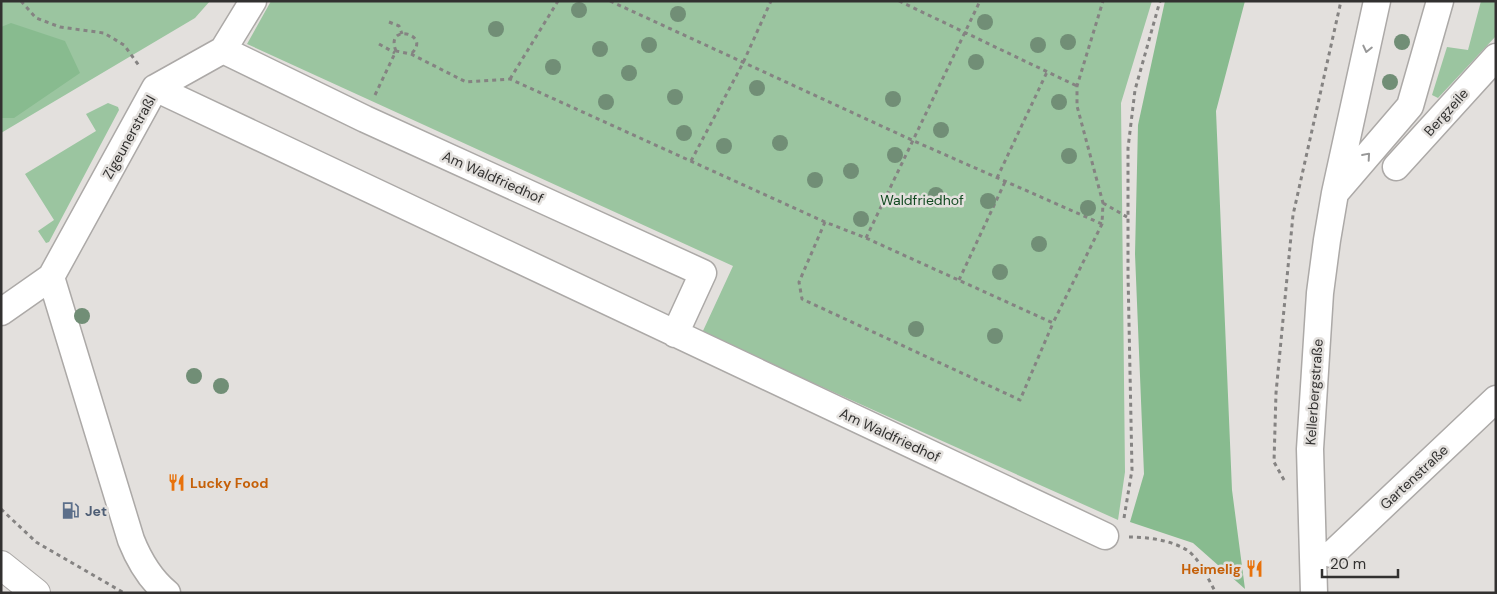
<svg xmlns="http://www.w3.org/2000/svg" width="1497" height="594" viewBox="0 0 1497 594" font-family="'DM Sans',sans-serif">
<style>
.green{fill:#9bc5a0}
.forest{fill:#88bb8f}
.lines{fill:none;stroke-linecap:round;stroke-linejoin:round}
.minor-casing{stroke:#aca9a7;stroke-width:29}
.primary-casing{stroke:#aca9a7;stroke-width:30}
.path{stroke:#858382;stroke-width:3;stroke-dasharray:4 4;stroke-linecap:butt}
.minor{stroke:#fff;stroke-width:26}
.primary{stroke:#fff;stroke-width:28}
.tree{fill:#718e76}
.oneway{stroke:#989898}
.labels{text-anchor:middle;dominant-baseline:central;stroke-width:5;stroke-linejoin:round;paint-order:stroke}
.street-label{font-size:14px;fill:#323130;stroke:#e3e0dd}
.park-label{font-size:14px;fill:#134b22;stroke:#e3e0dd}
.food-label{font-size:14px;font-weight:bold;fill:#c56008;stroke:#e3e0dd;text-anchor:start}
.service-label{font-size:14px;font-weight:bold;fill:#4e5e75;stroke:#e3e0dd;text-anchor:start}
</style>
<rect width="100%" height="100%" fill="#e3e0dd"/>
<path class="green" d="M 1,1 L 210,1 L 195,18 L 1,133 Z
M 271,1 L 1152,1 L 1121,103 L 1125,472 L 1118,520 L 702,333 L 733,266 L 247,44 Z
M 1481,1 L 1496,1 L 1496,36 L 1438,98 L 1432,95 L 1447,47 L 1468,50 Z
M 108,103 L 118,107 L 119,110 L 49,242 L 46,243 L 38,231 L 54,220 L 25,174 L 96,131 L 86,114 Z"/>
<path class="forest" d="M 1165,1 L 1245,1 L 1216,111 L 1232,490 L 1245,589 L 1193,543 L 1130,522 L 1144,474 L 1135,254 L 1138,125 Z
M 11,23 L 65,41 L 80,73 L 14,118 L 1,118 L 1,27 Z"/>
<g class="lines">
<defs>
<path id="minor" d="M 223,50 L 365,119 L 703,273 L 675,334
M 155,88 L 1105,536
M 1396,167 L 1496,57
M 1337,191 L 1410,106 L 1440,1
M 51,277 L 131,540 C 139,560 150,579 167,593
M 1,312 L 51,277 L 155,88 L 223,50 L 253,1
M 1332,554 L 1496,399
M 1314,593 L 1310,449 L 1320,293 L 1327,240 L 1335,193 L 1377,1"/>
<path id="primary" d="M 1,565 L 36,593"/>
</defs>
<use href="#minor" class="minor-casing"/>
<use href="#primary" class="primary-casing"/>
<path class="path" d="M 21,1 L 36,18 L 60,27 L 104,33 L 124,45 L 140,67
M 610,1 L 914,141 L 1102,224
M 899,1 L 1077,86
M 389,22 L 399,26 L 402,34
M 379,44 L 395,53
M 396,51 C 384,22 433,34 411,54
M 510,79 L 558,1
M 375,95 L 396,51 L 411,54 L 466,82 L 510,79 L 825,222 L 866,238 L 1053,323 L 1102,224 L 1103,203 L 1077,106 L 1077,86 L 1103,1
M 691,161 L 743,63 L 771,1
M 997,178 L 1047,72
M 1103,203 L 1127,217
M 825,222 L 799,282 L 802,299 L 1020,400 L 1053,323
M 866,238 L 980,1
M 959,280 L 1005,182
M 1284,480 L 1274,462 L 1276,393 L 1293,215 L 1341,1
M 1,509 L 36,542 L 124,593
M 1124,518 L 1132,470 L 1128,274 L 1128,148 L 1135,90 L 1160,1
M 1129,537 C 1148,537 1170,540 1187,550 C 1200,559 1208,579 1216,593"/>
<use href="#minor" class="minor"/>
<use href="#primary" class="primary"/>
</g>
<g class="tree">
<circle cx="579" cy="10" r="8"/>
<circle cx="678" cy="14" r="8"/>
<circle cx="985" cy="22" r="8"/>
<circle cx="496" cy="29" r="8"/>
<circle cx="1068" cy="42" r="8"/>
<circle cx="1402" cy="42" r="8"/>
<circle cx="649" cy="45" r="8"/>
<circle cx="1038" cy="45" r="8"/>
<circle cx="600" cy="49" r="8"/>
<circle cx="976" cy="62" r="8"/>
<circle cx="553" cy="67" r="8"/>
<circle cx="629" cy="73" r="8"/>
<circle cx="1390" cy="82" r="8"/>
<circle cx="757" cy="88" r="8"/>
<circle cx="675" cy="97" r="8"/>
<circle cx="893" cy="99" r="8"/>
<circle cx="606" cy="102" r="8"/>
<circle cx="1059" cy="102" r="8"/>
<circle cx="941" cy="130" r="8"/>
<circle cx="684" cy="133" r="8"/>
<circle cx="780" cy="143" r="8"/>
<circle cx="724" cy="146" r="8"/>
<circle cx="895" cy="155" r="8"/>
<circle cx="1069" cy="156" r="8"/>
<circle cx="851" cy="171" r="8"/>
<circle cx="815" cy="180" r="8"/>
<circle cx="936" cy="195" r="8"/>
<circle cx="988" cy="201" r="8"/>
<circle cx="1088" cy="208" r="8"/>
<circle cx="861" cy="219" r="8"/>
<circle cx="1039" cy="244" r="8"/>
<circle cx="1000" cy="272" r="8"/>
<circle cx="82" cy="316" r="8"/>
<circle cx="916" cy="329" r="8"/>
<circle cx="995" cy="336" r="8"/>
<circle cx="194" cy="376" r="8"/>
<circle cx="221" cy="386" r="8"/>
</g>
<defs><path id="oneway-chevron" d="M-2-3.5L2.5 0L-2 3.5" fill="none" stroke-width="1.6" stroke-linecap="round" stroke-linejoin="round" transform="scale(1.25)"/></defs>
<g class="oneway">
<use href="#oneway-chevron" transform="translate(1367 49) rotate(103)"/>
<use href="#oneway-chevron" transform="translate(1367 156) rotate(-49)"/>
</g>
<defs>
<symbol id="restaurant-bare" viewBox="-9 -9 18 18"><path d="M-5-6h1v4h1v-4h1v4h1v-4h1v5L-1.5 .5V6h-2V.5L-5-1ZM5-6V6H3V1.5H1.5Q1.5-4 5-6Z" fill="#e8710a" stroke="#e3e0dd" stroke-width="2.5" paint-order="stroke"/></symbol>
<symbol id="fuel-bare" viewBox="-9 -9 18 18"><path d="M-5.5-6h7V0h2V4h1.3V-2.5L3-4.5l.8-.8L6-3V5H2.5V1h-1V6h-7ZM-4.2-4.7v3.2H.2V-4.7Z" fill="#5c6f8a" stroke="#e3e0dd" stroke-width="2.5" paint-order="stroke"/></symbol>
</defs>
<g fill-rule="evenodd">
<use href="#restaurant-bare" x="164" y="470" width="25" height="25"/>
<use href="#fuel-bare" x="58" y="498" width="25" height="25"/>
<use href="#restaurant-bare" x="1242" y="556" width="25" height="25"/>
</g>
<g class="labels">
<g class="street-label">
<text transform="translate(1446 112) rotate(-48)">Bergzeile</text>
<text transform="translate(129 137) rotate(-61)">Zigeunerstraßl</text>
<text transform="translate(493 177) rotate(24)">Am Waldfriedhof</text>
<text transform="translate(1314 392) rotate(-86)">Kellerbergstraße</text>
<text transform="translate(890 435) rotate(25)">Am Waldfriedhof</text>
<text transform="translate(1414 477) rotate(-43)">Gartenstraße</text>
</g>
<g class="park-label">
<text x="922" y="200">Waldfriedhof</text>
</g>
<g class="food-label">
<text x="190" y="483">Lucky Food</text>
<text x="1241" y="569" text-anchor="end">Heimelig</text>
</g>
<g class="service-label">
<text x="85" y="511">Jet</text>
</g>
</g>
<rect width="1497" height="594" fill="none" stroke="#323130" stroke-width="5"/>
<path d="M1322 569v8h76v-8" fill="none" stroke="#323130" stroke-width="2.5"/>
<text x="1330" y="569" font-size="15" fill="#323130" stroke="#e3e0dd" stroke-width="4" paint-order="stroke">20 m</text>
</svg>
